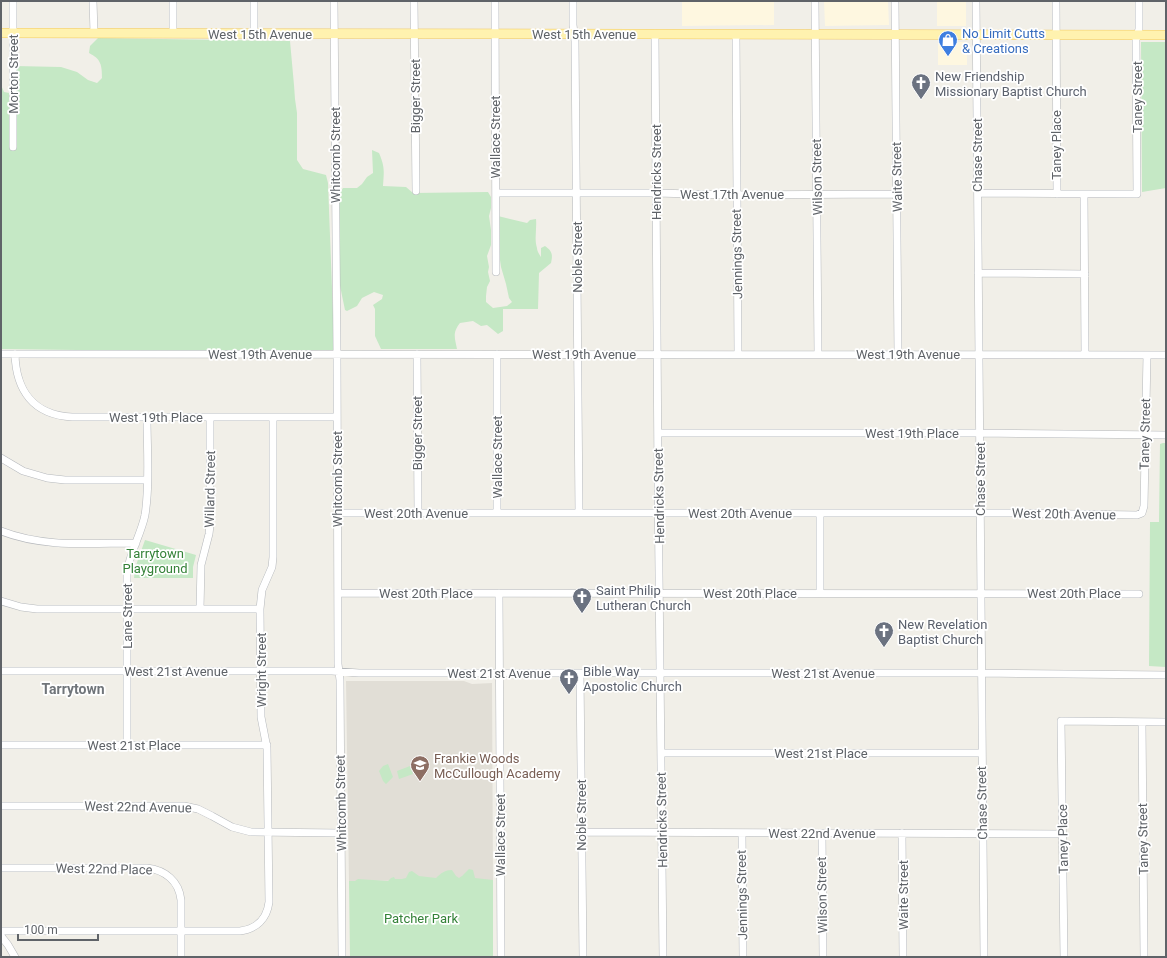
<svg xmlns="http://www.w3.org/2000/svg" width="1167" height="958" viewBox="0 0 1167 958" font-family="Roboto,sans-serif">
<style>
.commercial{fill:#fef7e0}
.education{fill:#e1ded6}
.green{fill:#c5e8c5}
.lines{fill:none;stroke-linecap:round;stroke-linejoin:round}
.minor-casing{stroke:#b5b8bc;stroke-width:8}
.major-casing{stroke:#f2c960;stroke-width:10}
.minor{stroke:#fff;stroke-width:7}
.major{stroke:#fff2af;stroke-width:9}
.labels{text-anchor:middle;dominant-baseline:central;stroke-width:3.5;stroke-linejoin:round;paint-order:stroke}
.shop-label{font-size:13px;fill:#366cbe;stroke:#fff;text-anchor:start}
.street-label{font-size:13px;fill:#5f6368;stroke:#fff}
.worship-label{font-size:13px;fill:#5b616d;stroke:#fff;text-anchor:start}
.park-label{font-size:13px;fill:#348238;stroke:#fff}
.education-label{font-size:13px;fill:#785e54;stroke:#fff;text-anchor:start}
.neighbourhood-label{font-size:14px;font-weight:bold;fill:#70757a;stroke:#fff}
</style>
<rect width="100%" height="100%" fill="#f1efe8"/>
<path class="commercial" d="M 682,1 L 774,1 L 774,25 L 682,26 Z
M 824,1 L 888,1 L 889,25 L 825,26 Z
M 937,1 L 966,1 L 966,26 L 937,26 Z
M 938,42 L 967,42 L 967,65 L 938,65 Z"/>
<path class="education" d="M 346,681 L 464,681 L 472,684 L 492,683 L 493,880 L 349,881 Z"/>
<path class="green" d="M 98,38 L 290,41 L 294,85 L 295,99 L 297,113 L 297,160 L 303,169 L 326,175 L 328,183 L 333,315 L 333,350 L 153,351 L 1,349 L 1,85 L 4,92 L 15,94 L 15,66 L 61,67 L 77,72 L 88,80 L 97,83 L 102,78 C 102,65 101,59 89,53 L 90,46 Z
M 1141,42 L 1166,42 L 1166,188 L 1142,192 Z
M 372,150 L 379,153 C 385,167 384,171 383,186 L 406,187 L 413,193 L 488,192 L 491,197 L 491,208 L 489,216 L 491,230 L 491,245 L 487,256 L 489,267 L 488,272 L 490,281 L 487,287 L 486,296 L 486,302 L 493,308 L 507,306 L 512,302 L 509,298 L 506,284 L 501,267 L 499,253 L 498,216 L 527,223 L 530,220 L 536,219 C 537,229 534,239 537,248 C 537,251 539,254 541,257 L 541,248 L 545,246 C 552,251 553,254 551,263 L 539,273 L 538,309 L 503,309 L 503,331 L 498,334 L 487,325 L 481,326 L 473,321 L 460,323 C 452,333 455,338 457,349 L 381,349 L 375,336 L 375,309 L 373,305 L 382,299 L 383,295 L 374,292 L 362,298 L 357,306 L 347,311 L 345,310 L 339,281 L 339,194 L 343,188 L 357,188 L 362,184 L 367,177 L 373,173 Z
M 1163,443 L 1166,443 L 1166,667 L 1149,666 L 1150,522 L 1159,522 L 1160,444 Z
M 145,540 L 196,555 L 193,567 L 193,578 L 134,578 L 135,568 Z
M 388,764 L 393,777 L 386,784 L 383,781 L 379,771 L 383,766 Z
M 410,766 L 413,774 L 399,779 L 397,771 Z
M 469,869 L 473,870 L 475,878 L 493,880 L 493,957 L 350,957 L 349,881 L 355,881 L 358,879 L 388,881 L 391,878 L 394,877 L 395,879 L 402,879 L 406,878 L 409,872 L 412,871 L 419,876 L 436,878 C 441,873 445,870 452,870 L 456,876 L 459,878 L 462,876 Z"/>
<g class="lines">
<defs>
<path id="minor" d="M 13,1 L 13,147
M 93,1 L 94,33
M 173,1 L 173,33
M 254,1 L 254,34
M 334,1 L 337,354 L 338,664 L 340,680 L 342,957
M 414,1 L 416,191
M 495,1 L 496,272
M 573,1 L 573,25 L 575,41 L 579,513
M 815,1 L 818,354
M 895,1 L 898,354
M 976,1 L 984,957
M 1056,1 L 1057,194
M 655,34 L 658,477 L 663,957
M 736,34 L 738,354
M 496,193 L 656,193 L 729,195 L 897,194
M 978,193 L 1137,194 L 1136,40 L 1139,29 L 1139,1
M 1084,194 L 1085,354
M 978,273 L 1085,274
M 1,354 L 1166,355
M 15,354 C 16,390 33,415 72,417 L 337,417
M 417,354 L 418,513
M 497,354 L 497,513
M 658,433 L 979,433 L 1166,435
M 1,458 L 23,471 L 47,478 L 65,480 L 147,480
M 338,513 L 1016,513 L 1137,515 L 1142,513 L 1144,506 L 1147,355
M 820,513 L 820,593
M 1,531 C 44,548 91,543 136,543
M 338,593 L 1139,594
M 499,593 L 501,957
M 1,601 L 21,607 L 37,609 L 260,609
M 200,609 L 201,565 L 209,534 L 210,525 L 210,417
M 1,671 L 332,671 L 359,673 L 981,673 L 1166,675
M 580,673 L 583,957
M 1142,722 L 1144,957
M 1,745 L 267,745
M 127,746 L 127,574 C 129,553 141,535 145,515 C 150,484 147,449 147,417
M 661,753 L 982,753
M 1,806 L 184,806 L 198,809 L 212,816 L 232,827 L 251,832 L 341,833
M 581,832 L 1063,834
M 742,833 L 743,957
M 822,833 L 823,957
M 902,833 L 903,957
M 1,868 L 147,868 C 165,870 179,881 181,900 L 181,957
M 1,931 L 240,931 C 256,929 267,919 269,902 L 267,748 L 261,717 L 260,609 L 262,590 L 272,567 L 273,557 L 273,417
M 1,936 L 8,945 L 15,957
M 1064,957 L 1061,721 L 1166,722"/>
<path id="major" d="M 1,33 L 1166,35"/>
</defs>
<use href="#minor" class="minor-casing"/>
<use href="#major" class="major-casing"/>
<use href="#minor" class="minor"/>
<use href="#major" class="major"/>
</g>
<defs>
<symbol id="shop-pin" viewBox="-11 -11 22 30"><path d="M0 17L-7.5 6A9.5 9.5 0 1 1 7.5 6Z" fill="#3f7fe0" stroke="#fff"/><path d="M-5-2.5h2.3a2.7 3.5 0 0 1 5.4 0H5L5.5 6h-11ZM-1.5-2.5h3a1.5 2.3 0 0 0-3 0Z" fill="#fff"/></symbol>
<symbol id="church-pin" viewBox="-11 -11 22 30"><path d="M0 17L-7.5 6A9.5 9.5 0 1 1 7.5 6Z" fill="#6b7280" stroke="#fff"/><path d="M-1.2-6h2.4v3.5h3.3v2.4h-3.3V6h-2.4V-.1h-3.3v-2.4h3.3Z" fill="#fff"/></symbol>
<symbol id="school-pin" viewBox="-11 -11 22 30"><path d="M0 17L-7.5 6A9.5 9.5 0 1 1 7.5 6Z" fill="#8d6e63" stroke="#fff"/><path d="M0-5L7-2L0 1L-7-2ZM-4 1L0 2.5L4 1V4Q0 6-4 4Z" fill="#fff"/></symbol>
</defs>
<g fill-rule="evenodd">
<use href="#shop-pin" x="937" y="29" width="22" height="30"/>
<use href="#church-pin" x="910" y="72" width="22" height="30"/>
<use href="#church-pin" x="571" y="586" width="22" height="30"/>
<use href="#church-pin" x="873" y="620" width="22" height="30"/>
<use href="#church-pin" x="558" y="667" width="22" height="30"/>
<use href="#school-pin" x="409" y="754" width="22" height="30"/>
</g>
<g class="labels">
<g class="shop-label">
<text x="962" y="33">No Limit Cutts<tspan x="962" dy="15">&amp; Creations</tspan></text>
</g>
<g class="street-label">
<text x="260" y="34">West 15th Avenue</text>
<text x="584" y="34">West 15th Avenue</text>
<text transform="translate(13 74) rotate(-90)">Morton Street</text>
<text transform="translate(415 96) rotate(-90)">Bigger Street</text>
<text transform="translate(1137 97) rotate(-90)">Taney Street</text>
<text transform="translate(495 137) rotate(-90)">Wallace Street</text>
<text transform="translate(1056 145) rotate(-90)">Taney Place</text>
<text transform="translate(335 155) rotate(-90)">Whitcomb Street</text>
<text transform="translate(977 155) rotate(-90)">Chase Street</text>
<text transform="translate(656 172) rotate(-90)">Hendricks Street</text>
<text transform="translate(817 177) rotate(-91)">Wilson Street</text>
<text transform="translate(897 177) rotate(-91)">Waite Street</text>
<text x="732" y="194">West 17th Avenue</text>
<text transform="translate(737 254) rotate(-91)">Jennings Street</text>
<text transform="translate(577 257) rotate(-90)">Noble Street</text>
<text x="260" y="354">West 19th Avenue</text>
<text x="584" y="354">West 19th Avenue</text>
<text x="908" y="354">West 19th Avenue</text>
<text x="156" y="417">West 19th Place</text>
<text transform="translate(417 433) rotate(-90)">Bigger Street</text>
<text x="912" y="433">West 19th Place</text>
<text transform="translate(1145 434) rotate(-89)">Taney Street</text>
<text transform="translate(497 457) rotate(-90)">Wallace Street</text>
<text transform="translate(337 479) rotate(-90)">Whitcomb Street</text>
<text transform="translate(980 479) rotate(-90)">Chase Street</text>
<text transform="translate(210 489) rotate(-89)">Willard Street</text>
<text transform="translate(659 496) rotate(-91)">Hendricks Street</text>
<text x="416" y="513">West 20th Avenue</text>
<text x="740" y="513">West 20th Avenue</text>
<text transform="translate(1064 514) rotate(1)">West 20th Avenue</text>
<text x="426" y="593">West 20th Place</text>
<text x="750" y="593">West 20th Place</text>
<text x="1074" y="593">West 20th Place</text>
<text transform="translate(127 616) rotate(-90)">Lane Street</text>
<text transform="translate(261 670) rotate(-90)">Wright Street</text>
<text x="176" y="671">West 21st Avenue</text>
<text x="499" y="673">West 21st Avenue</text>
<text x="823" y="673">West 21st Avenue</text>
<text x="134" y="745">West 21st Place</text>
<text x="821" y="753">West 21st Place</text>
<text transform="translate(341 803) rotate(-91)">Whitcomb Street</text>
<text transform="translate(982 803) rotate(-91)">Chase Street</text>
<text transform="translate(138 807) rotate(1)">West 22nd Avenue</text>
<text transform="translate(581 815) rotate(-90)">Noble Street</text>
<text transform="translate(662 820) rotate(-91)">Hendricks Street</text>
<text x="822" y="833">West 22nd Avenue</text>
<text transform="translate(500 835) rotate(-90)">Wallace Street</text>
<text transform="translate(1063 839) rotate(-91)">Taney Place</text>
<text transform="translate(1143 839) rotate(-91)">Taney Street</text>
<text transform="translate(104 869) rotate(1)">West 22nd Place</text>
<text transform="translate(742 895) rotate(-91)">Jennings Street</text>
<text transform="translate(822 895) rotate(-91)">Wilson Street</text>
<text transform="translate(903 895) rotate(-90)">Waite Street</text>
</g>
<g class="worship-label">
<text x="935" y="76">New Friendship<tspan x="935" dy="15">Missionary Baptist Church</tspan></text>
<text x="596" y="590">Saint Philip<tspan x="596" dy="15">Lutheran Church</tspan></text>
<text x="898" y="624">New Revelation<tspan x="898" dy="15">Baptist Church</tspan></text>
<text x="583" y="671">Bible Way<tspan x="583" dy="15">Apostolic Church</tspan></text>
</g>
<g class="park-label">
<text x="155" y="553">Tarrytown<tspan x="155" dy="15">Playground</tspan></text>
<text x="421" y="918">Patcher Park</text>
</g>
<g class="education-label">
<text x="434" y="758">Frankie Woods<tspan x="434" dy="15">McCullough Academy</tspan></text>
</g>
<g class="neighbourhood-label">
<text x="73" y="689">Tarrytown</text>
</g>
</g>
<rect width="1167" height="958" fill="none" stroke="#5f6368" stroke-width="4"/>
<path d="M18 934v6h80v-6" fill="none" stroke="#5f6368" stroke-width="2"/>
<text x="24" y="934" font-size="12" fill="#5f6368" stroke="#ffffff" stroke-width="3" paint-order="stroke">100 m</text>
</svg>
